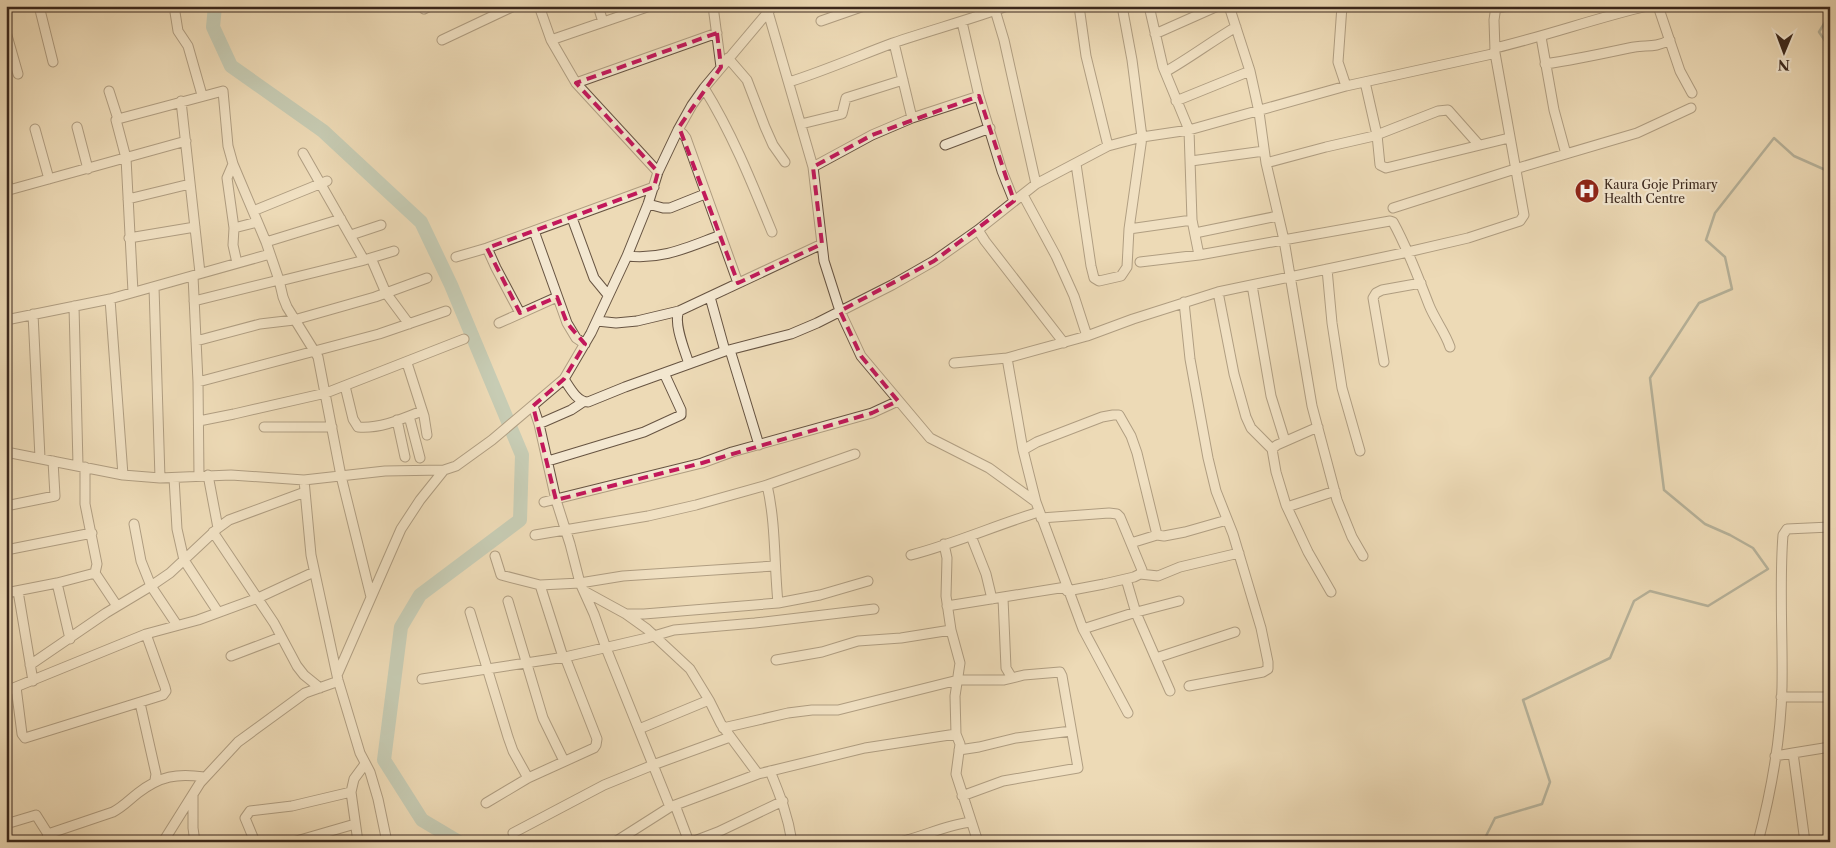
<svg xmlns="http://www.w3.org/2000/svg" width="1836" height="848" viewBox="0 0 1836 848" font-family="'Libre Caslon Text',serif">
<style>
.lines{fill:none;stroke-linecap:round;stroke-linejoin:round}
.stream{stroke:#747f76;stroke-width:2.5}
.river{stroke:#9abab2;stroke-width:14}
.minor-casing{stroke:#675442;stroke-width:11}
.minor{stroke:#f3e7d0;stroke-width:9}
.marked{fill:none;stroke:#c2185b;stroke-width:4;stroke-dasharray:10 6;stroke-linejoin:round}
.labels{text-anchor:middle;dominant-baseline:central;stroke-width:4.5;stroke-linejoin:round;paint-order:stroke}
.poi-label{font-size:12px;fill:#3a271c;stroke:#f3e7d0;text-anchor:start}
</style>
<rect width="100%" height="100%" fill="#eddab6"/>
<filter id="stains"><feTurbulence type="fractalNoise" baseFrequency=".004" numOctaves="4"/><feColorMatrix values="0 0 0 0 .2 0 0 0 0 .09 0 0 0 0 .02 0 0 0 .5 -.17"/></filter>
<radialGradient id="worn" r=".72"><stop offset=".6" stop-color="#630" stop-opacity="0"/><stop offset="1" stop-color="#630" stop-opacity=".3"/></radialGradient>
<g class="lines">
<path class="stream" d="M 1830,14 L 1819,32 L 1830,48
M 1483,842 L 1495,818 L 1542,804 L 1550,782 L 1523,700 L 1610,658 L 1634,601 L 1650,591 L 1708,606 L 1768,569 L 1753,548 L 1730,535 L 1705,524 L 1664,490 L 1650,378 L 1699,303 L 1732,289 L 1725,257 L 1706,240 L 1715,213 L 1774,138 L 1794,156 L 1830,172"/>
<path class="river" d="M 215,6 L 213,27 L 231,66 L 323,131 L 421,222 L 451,285 L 522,455 L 520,520 L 420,595 L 401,627 L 384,760 L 422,820 L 459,842"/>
<defs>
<path id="minor" d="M 39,6 L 53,62
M 174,6 L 178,31 L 188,46 L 202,95
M 539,6 L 551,40 L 576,83 L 658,172
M 598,6 L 603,22
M 713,6 L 721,67
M 1079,6 L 1086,56 L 1108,146
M 1149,6 L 1163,67 L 1189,130 L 1192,220 L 1199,255
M 1229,6 L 1250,71 L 1259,112 L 1266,163 L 1284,240 L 1312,406 L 1337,500 L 1352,537 L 1363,556
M 1342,6 L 1338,62 L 1346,86
M 1658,6 L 1680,71 L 1692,93
M 1495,8 L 1509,6
M 424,9 L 430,6
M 995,10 L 1004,40 L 1036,184
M 768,12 L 813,167 L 824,261 L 840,311 L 861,356 L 930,438 L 989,468 L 1036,502 L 1083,629 L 1128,713
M 821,21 L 864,6
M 962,22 L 979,96 L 1002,171 L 1014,201
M 6,32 L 18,74
M 1155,34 L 1218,6
M 1541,37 L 1554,110 L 1566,154
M 442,40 L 514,6
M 551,40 L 650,6
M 894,43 L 912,118
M 1495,48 C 1546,36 1596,18 1647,6
M 728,58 L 747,80 L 765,127 L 773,145 L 785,162
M 1545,64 C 1573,60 1601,54 1629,48 C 1646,44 1653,49 1670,40
M 1165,72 C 1190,58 1212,41 1236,27
M 789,82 C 824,71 858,56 893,43 C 931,30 969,20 1007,6
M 1365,82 L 1377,135 L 1380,165 L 1386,168 L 1509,138
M 576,83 L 717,33
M 704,88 C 732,133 752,183 772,232
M 109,91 L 118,119
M 181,101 L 200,273
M 1176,101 L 1250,71
M 801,124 L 842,114 L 846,98 L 903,80
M 77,127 L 88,169
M 35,129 L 49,179
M 678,130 L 683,134 L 686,138 L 738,283
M 945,145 L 990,128
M 303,153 L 364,260
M 1191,161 L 1264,151
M 1266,163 L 1326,147 L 1374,136 L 1438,111 L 1448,110 L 1479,145
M 233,164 L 227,178 L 234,228
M 1076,164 L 1091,266 L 1094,278 L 1099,281 L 1121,276 L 1127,267 L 1129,229 L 1142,137 L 1132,60 L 1122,6
M 813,167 L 872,135 L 912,118 L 979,96
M 6,179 L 9,190 L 186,141
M 1023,195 L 1056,256 L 1074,296 L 1087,336
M 128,199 L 190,184
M 648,204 L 663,208 L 670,208 L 705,194
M 1393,208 L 1515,169 L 1637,133 L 1691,108
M 253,211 L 327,181
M 572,218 L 594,278 L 608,295
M 1129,229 L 1192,220
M 978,230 L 985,241 L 1064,343
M 534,231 L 567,323 L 576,338 L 585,344
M 1195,233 L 1278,216
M 351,235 L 381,225
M 129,238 L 195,227
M 266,242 L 341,219
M 487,248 L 496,268 L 520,313
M 627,256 C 663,260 688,247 721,235
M 456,257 L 487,248 L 654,187
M 371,258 L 386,293 L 409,324
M 1140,262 L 1199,255 L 1390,221 L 1393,222 C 1408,249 1418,277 1429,305 C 1435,320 1445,332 1450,347
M 237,263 L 233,245 L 234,228 L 257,222
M 1327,269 L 1332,323 L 1342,388 L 1360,451
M 193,276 L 198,382 L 199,476
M 280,281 L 361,261 L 394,251
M 1252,285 L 1271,396 L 1285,441
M 154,287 L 160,478
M 133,292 L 126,158 L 116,120 L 118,119 L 223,91 L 228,146 L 233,164 L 266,242 L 279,280 L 283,297 L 287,307 L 318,357 L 341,476 L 371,597
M 1218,292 L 1234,374 L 1246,417 L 1251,428 L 1272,449 L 1276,472 L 1286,505 L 1308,552 L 1331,592
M 710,297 L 725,351
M 110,299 L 123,475
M 194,301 L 279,280
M 1184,302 L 1190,359 L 1208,458 L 1216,491 L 1233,534 L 1261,628 L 1268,662 L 1268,669 L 1263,672 L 1189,686
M 74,306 L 78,465
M 679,311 C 673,323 685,351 689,364
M 33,314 L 40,458
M 6,320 L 110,299 L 270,254
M 597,321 L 616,323 L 637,321 L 679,311 L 822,244
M 499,323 L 557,297
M 196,341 L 260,324 L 294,320 L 375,297 L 427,278
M 730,350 L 759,445
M 1007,358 L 1023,450 L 1036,502
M 1384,362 L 1373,298 L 1376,293 L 1382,290 L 1421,283
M 407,363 L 424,416 L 427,435
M 954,363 L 1007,358 L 1087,336 L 1133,319 L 1218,292 L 1408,252 L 1468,238 L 1520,221 L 1524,215 L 1495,53
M 564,379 C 570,388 577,402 588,402 L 625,387 L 725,351 L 791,334 L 817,323 L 892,285 L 934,261 L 978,230 L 1036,184 L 1108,146 L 1142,137 L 1189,130 L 1346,86 L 1492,54 L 1495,51 L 1494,20 L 1496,6
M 198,382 L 379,334 L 446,311
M 345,386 L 353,419 L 358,427 C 380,429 402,419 422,411
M 533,406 L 539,424 L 556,500 L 570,544 L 580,583 L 594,614 L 606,648 L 670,807
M 409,416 L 420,458
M 397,420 L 405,457
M 199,421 L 234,414 L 326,393 L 464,339
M 539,424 L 571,410 L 583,402
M 264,427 L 332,427
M 1272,449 L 1277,445 L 1318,427
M 1023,450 L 1037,442 L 1102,417 L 1113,415 L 1119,415 L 1131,436 L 1137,453 L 1157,535
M 6,452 L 123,475 L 160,478 L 231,475 L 304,480 L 385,471 L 444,470 L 456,466 L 492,440 L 564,379 L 591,333 L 627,256 L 648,204 L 658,172 L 678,130 L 692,105 L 704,88 L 773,6
M 548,461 L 644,432 L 681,415 L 681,410 L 664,373
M 85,467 L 85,504 L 97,564 L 95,573
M 208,475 L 218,528
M 174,478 L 177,529 L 184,560 L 218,612
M 304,480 L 311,555 L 338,680 L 360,753 L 370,772 L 378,799 L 387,842
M 767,485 C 776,524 774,563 778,603
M 544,502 L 702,463 L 732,452 L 872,413 L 898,401
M 6,506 L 55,496 L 53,461
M 1287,507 L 1335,491
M 1041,518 L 1109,513 L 1117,514 L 1120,517 L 1142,570 L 1140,574
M 134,524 L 141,561 L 151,586 L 177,625
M 213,532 L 274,623 L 297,666 L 304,675 L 320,688
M 535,535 L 648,516 L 696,505 L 767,485 L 855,454
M 971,536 L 986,574 L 992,599
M 1131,543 L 1157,535 L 1164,536 L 1185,532 L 1227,520
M 944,544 L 947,558 L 946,596 L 951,630 L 960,663 L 955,696 L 956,734 L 960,744 L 956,774 L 978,842
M 6,550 L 92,533
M 911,555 C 954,544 996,525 1039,512
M 495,556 L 501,575 L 540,585 L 580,583 L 623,576 L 775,566
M 95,573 L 117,606
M 1126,579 L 1136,613 L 1170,691
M 57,583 L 70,639
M 540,585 L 563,657
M 18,591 L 33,681
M 584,591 L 626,614 L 644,614 L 778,603 L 820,595 L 868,581
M 1067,591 L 1104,584 L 1134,577 L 1140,574 L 1158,576 L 1180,567 L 1239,553
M 6,593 L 57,583 L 95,573
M 1003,598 L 1006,668 L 1012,678
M 508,601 L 543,718 L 564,761
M 947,606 L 1066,587
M 470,612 L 508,737 L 513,751 L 528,778
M 626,614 L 647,629 L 690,669 L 709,700 L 721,724 L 758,774
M 1083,629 L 1133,613 L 1179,601
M 231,656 L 281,637
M 1156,658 L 1235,632
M 776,660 L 822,652 L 858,641 L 901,638 L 951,630
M 30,665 L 106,613 L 151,586 L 170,573 L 218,528 L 229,520 L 305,492
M 338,673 L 401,529 L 420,500 L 444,470
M 422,679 L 565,657 L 647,638 L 674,630 L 755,623 L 874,609
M 16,687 L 22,734 L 25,738 L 163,695 L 166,691 L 165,687 L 146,634
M 6,691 L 146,634 L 198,620 L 258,598 L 314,572
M 1781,697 L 1830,697
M 140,703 L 156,774 L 155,780
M 723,728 L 788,713 L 812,710 L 838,710 L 958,680 L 1004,680 L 1024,675 L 1060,672 L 1062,676 L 1078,768 L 1003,781 L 962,796
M 639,729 L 709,700
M 959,750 L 979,747 L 1016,738 L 1071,731
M 1793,753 L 1830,747
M 1775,756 L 1793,753 L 1805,842
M 770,771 C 780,795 788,816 792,842
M 193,794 L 193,828 L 195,842
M 486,803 L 528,778 L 594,748 L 596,745 L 597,739 L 565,657
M 675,805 L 689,842
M 6,824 L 36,815 L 48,834 L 47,838 L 48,842
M 513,833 L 604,785 L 653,765 L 730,737
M 48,834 L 113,812 C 123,807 129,800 138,793 C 160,776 177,773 204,777
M 163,842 L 200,783 L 238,742 L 305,693 L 336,682 L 338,680
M 255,842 L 245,818 L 250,811 L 292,806 L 351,792
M 293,842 L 355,824
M 358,842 L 351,792 L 354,779 L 365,764
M 615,842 L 670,807 L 758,774 L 865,748 L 956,734
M 692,842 L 718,832 L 783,801
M 900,842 C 925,836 946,825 971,822
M 1758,842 C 1771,792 1781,739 1782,687 C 1783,637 1779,585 1783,535 L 1787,529 L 1830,527"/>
</defs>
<use href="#minor" class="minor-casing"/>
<use href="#minor" class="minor"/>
</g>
<path d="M0 0H1836V848H0ZM 717,33 L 721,67 L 679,127 L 738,283 L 822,244 L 813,167 L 872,135 L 979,96 L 1014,201 L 934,261 L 840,311 L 861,356 L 898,401 L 872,413 L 702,463 L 556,500 L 533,406 L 564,379 L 585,344 L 567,323 L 557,297 L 520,313 L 487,248 L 654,187 L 658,172 L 576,83 Z" fill="#eddab6" fill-opacity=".55" fill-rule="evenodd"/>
<path class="marked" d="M 717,33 L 721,67 L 679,127 L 738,283 L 822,244 L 813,167 L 872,135 L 979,96 L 1014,201 L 934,261 L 840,311 L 861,356 L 898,401 L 872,413 L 702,463 L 556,500 L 533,406 L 564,379 L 585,344 L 567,323 L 557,297 L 520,313 L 487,248 L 654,187 L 658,172 L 576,83 Z"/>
<defs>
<symbol id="hospital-disc" viewBox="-11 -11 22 22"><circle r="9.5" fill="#8f2418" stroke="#f3e7d0"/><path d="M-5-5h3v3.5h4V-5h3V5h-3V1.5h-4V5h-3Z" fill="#fff"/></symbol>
</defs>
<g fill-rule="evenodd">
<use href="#hospital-disc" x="1573" y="177" width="28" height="28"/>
</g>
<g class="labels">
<g class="poi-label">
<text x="1604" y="184">Kaura Goje Primary<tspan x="1604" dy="14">Health Centre</tspan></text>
</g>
</g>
<rect width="1836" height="848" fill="none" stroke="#eddab6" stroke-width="25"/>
<rect x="8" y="8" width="1821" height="833" fill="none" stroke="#3a271c" stroke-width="2.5"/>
<rect x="12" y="12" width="1811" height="823" fill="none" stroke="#3a271c"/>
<g transform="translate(1784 52) rotate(181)" stroke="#f3e7d0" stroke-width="4" paint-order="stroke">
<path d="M0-4L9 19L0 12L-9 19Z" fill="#3a271c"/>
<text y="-8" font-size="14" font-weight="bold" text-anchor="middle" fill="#3a271c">N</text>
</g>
<rect width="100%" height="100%" filter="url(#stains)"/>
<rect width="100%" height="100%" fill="url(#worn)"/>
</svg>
